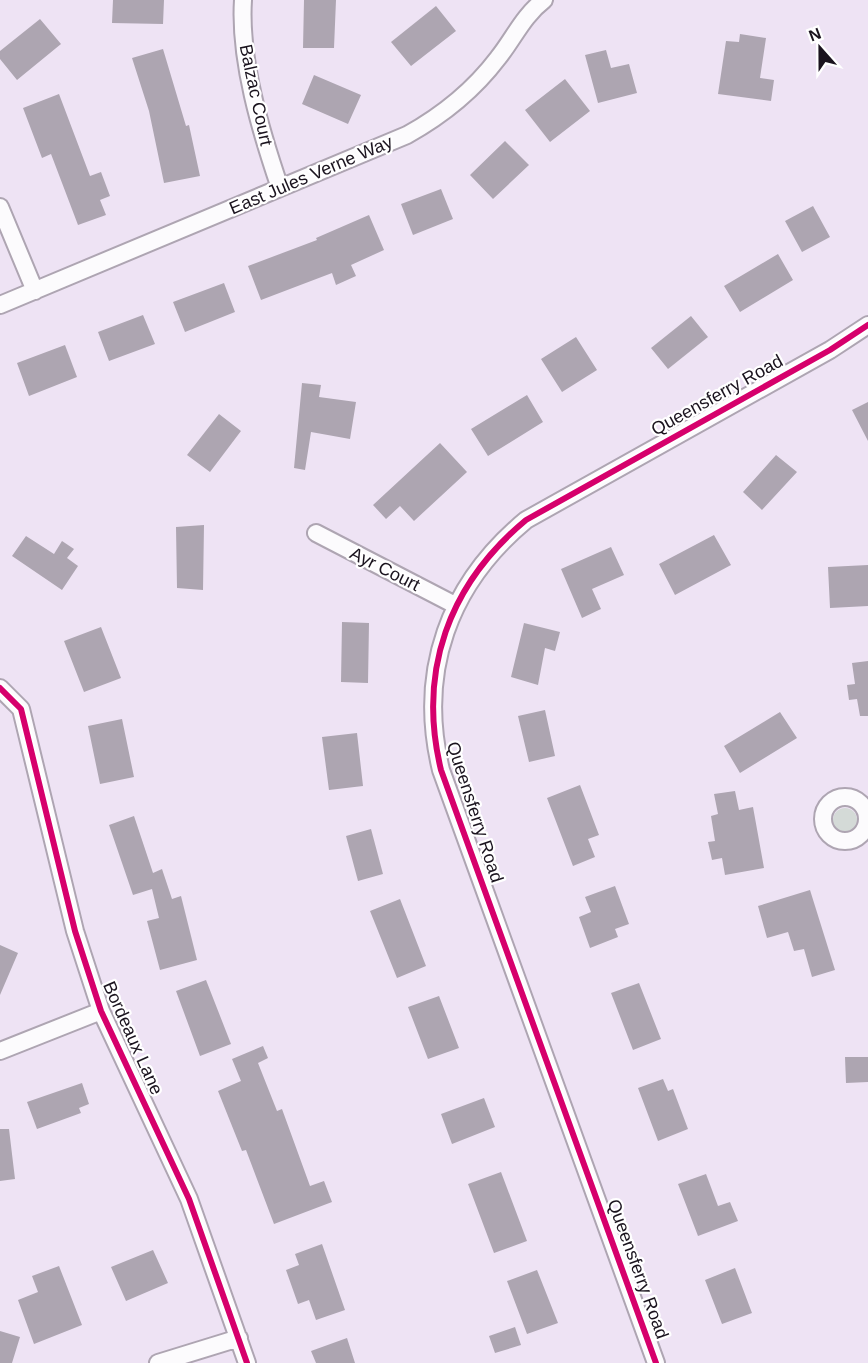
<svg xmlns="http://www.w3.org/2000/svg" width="868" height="1363" viewBox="0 0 868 1363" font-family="Arial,sans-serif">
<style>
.green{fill:#d4dad7}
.building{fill:#ada5b1}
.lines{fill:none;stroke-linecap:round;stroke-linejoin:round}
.street-casing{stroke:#aea5b2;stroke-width:20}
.street{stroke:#fcfbfd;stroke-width:16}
.cycleway-casing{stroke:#fff;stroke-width:10}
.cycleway{stroke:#d6006c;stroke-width:6}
.labels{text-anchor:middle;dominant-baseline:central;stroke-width:4.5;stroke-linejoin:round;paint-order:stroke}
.street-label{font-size:18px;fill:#1a131e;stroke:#fff}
</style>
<rect width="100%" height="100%" fill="#eee3f4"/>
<path class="green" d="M833 820a12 12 0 1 1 24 0a12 12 0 1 1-24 0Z"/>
<path class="building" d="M 113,0 L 164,0 L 163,24 L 112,23 Z
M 304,0 L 336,0 L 334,48 L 303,48 Z
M 436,6 L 456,31 L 411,66 L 391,42 Z
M 40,19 L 61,44 L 17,80 L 0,59 L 0,51 Z
M 740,34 L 766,38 L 760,78 L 774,80 L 771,101 L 718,94 L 726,41 L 739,42 Z
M 163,49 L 186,126 L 189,125 L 200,176 L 164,183 L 149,111 L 132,58 Z
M 606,50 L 611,68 L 629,64 L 637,93 L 598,103 L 585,55 Z
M 314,75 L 361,95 L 348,124 L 302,104 Z
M 565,79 L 590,111 L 550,142 L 525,110 Z
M 59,94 L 90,176 L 101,172 L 110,196 L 100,200 L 106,215 L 78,225 L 51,154 L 42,158 L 23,108 Z
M 505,141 L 529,165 L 493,199 L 470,175 Z
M 441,189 L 453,219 L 413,235 L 401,204 Z
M 813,206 L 830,237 L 802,252 L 785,221 Z
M 369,215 L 384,250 L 351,265 L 356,276 L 336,285 L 332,273 L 261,300 L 248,266 L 317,240 L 316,238 Z
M 778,254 L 793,280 L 740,312 L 724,286 Z
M 224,283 L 235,312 L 185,332 L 173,302 Z
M 143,315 L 155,344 L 109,361 L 98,332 Z
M 691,316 L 708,337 L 668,369 L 651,348 Z
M 576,337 L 597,370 L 562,392 L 541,359 Z
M 65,345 L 77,377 L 29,396 L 17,363 Z
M 302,383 L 321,385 L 319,397 L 356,402 L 350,439 L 311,432 L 305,470 L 294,468 Z
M 527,395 L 543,422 L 488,456 L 471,429 Z
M 868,402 L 868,441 L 852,410 Z
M 219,414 L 241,431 L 210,472 L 187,455 Z
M 440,443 L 467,472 L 414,521 L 400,506 L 386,519 L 373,505 Z
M 776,455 L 797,472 L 762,510 L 743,492 Z
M 204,525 L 203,590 L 177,588 L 176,527 Z
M 714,535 L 731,565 L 675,595 L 659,564 Z
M 26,536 L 54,554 L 62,541 L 74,549 L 67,558 L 78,566 L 62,590 L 12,556 Z
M 611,547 L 624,575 L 592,589 L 601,609 L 582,618 L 561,569 Z
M 868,565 L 868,606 L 830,608 L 828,567 Z
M 342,622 L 369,623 L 368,683 L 341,682 Z
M 524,623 L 560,632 L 555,651 L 545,648 L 538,685 L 511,677 Z
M 101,627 L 121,678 L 84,692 L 64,641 Z
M 868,661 L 868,716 L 860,716 L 857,699 L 849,700 L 847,685 L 855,684 L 852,663 Z
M 545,710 L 555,756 L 529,762 L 518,716 Z
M 780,712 L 797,738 L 740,773 L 724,746 Z
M 122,719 L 134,777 L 100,784 L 88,726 Z
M 357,733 L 363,786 L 329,790 L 322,737 Z
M 580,785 L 599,835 L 588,839 L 595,857 L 573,866 L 547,798 Z
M 735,791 L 739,810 L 753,807 L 764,868 L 725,875 L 722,858 L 712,860 L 708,842 L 715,841 L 711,816 L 718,814 L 714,794 Z
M 134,816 L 153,873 L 162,869 L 172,899 L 181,896 L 197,960 L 160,970 L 147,921 L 159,918 L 152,889 L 133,895 L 109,825 Z
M 371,829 L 383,874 L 358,881 L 346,836 Z
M 615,886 L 629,924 L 615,929 L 618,937 L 590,948 L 579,917 L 591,912 L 585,897 Z
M 810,890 L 835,970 L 812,977 L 804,949 L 794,951 L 788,932 L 767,938 L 758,906 Z
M 400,899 L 426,966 L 397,978 L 370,911 Z
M 0,945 L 18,953 L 0,995 Z
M 206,980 L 231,1044 L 200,1056 L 176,991 Z
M 639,983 L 661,1039 L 633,1050 L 611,993 Z
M 439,996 L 459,1048 L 428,1059 L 408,1007 Z
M 263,1046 L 268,1058 L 258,1063 L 277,1111 L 282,1109 L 310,1186 L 324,1181 L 332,1202 L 274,1224 L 246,1150 L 242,1151 L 218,1091 L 241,1081 L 232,1059 Z
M 845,1057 L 868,1057 L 868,1082 L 846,1083 Z
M 663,1079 L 668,1091 L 673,1089 L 688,1129 L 658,1141 L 638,1088 Z
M 82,1083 L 89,1104 L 79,1108 L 81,1113 L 37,1129 L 27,1102 Z
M 484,1098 L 495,1127 L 452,1144 L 441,1114 Z
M 0,1129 L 9,1129 L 15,1179 L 0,1181 Z
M 501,1172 L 527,1241 L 494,1253 L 468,1184 Z
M 706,1174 L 718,1206 L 730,1202 L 738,1221 L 698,1236 L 678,1184 Z
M 322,1244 L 345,1310 L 316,1320 L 309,1300 L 298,1304 L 286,1270 L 299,1265 L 295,1254 Z
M 153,1250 L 168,1283 L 126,1301 L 111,1267 Z
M 59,1266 L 82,1325 L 34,1344 L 18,1300 L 38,1292 L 32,1276 Z
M 735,1268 L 752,1313 L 722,1324 L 705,1280 Z
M 537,1270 L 558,1323 L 527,1334 L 507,1281 Z
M 515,1327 L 521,1345 L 495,1353 L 489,1336 Z
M 0,1331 L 20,1337 L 12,1363 L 0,1363 Z
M 347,1338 L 355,1363 L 316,1363 L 311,1351 Z"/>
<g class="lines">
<defs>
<path id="street" d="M 243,0 C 239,60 261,132 280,188
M 0,207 L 35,291
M 0,305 L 407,135 C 443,115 473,91 498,58 C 514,38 523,16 544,0
M 316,533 L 455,605
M 0,688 L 21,709 L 75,931 L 101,1011 L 189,1199 L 247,1363
M823 819a22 22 0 1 1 44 0a22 22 0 1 1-44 0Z
M 0,1051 L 101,1011
M 158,1363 L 239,1338
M 656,1363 L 441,770 C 417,671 449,584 526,520 L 830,350 L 868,325"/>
</defs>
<use href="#street" class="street-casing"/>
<use href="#street" class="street"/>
<defs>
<path id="cycleway" d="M 0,688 L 21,709 L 75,931 L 101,1011 L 189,1199 L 247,1363
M 656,1363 L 441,770 C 417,671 449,584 526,520 L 830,350 L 868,325"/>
</defs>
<use href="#cycleway" class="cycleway-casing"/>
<use href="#cycleway" class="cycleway"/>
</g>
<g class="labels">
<g class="street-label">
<text transform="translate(256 95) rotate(78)">Balzac Court</text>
<text transform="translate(311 175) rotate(-23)">East Jules Verne Way</text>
<text transform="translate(717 395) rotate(-29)">Queensferry Road</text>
<text transform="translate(385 569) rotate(27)">Ayr Court</text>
<text transform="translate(475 812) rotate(72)">Queensferry Road</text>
<text transform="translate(133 1038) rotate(66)">Bordeaux Lane</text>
<text transform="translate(638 1269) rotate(70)">Queensferry Road</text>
</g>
</g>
<g transform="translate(820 48) rotate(339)" stroke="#ffffff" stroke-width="4.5" paint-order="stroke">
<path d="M0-4.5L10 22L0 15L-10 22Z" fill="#1a131e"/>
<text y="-9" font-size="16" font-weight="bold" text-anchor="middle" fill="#1a131e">N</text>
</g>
</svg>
